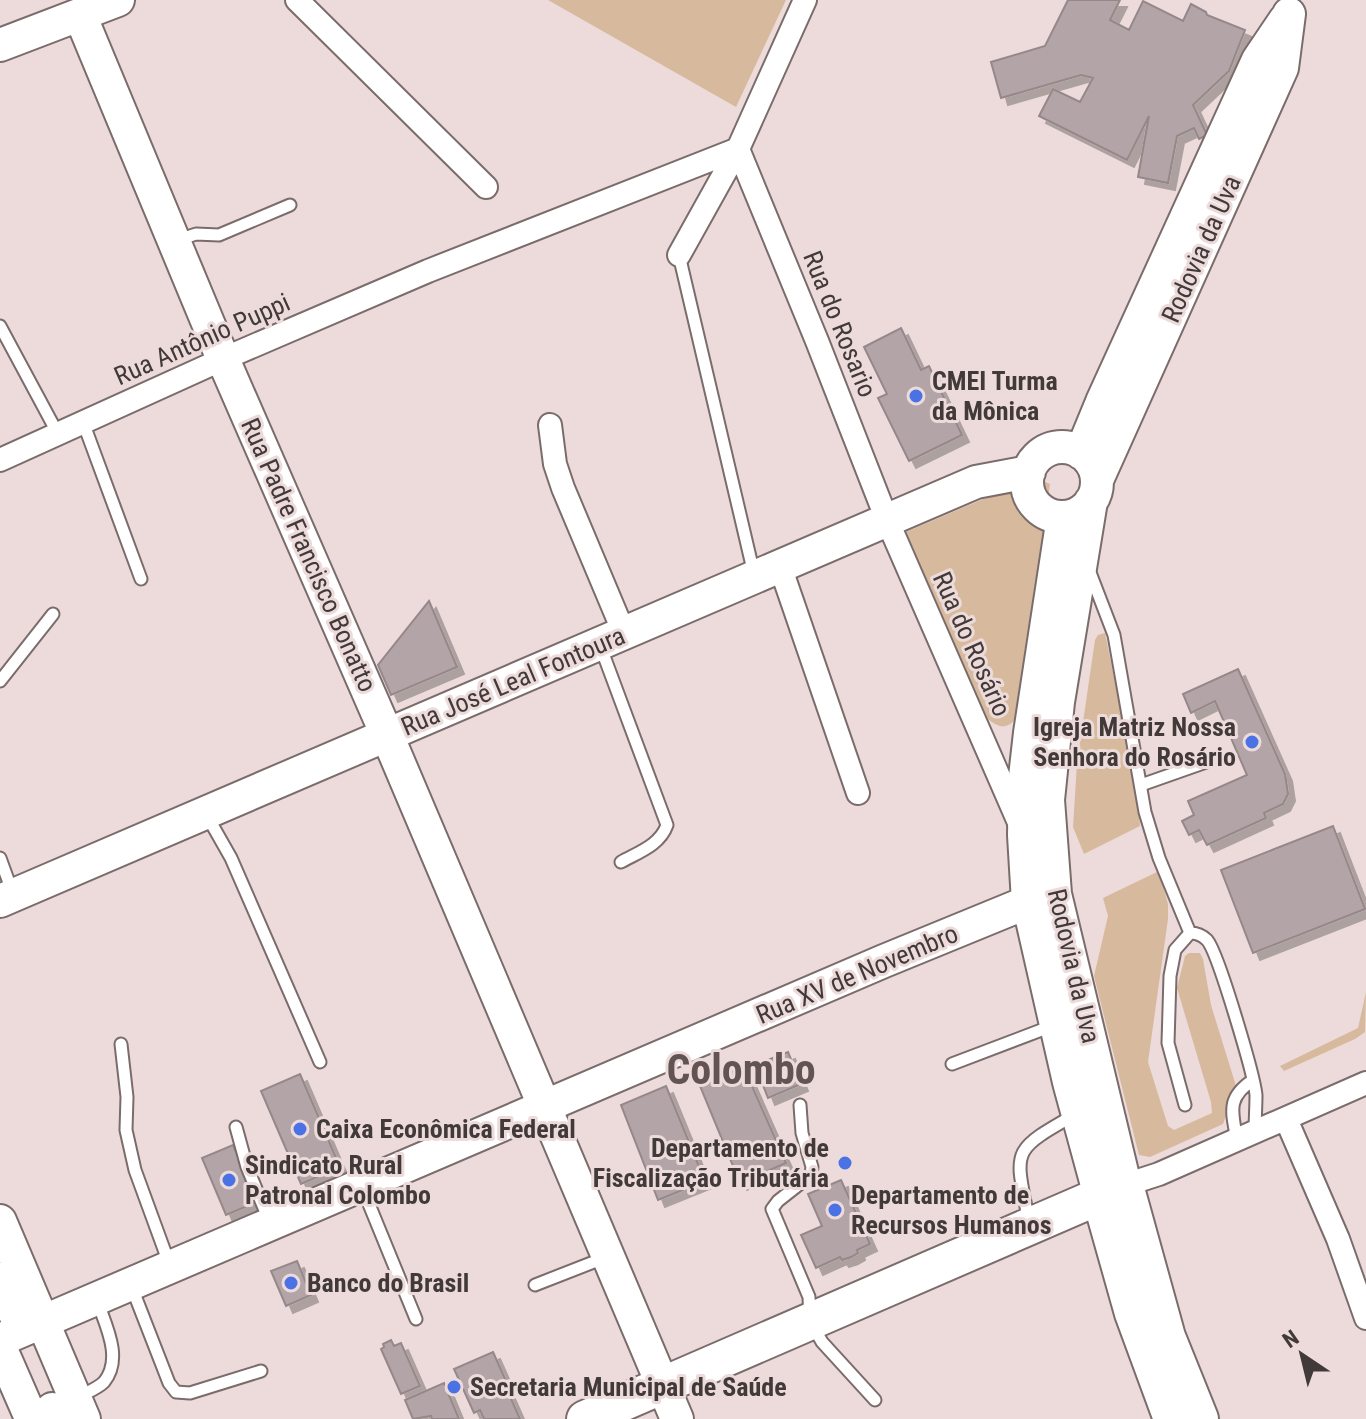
<svg xmlns="http://www.w3.org/2000/svg" width="1366" height="1419" viewBox="0 0 1366 1419" font-family="'Roboto Condensed',sans-serif">
<style>
.green{fill:#d7ba9d}
.building{fill:#b3a4a8;stroke:#96878b;stroke-width:2;filter:url(#shadow)}
.lines{fill:none;stroke-linecap:round;stroke-linejoin:round}
.lane-casing{stroke:#7b6c6c;stroke-width:15}
.street-casing{stroke:#7b6c6c;stroke-width:26}
.secondary-casing{stroke:#7b6c6c;stroke-width:36}
.primary-casing{stroke:#7b6c6c;stroke-width:40}
.lane{stroke:#fff;stroke-width:11}
.street{stroke:#fff;stroke-width:22}
.secondary{stroke:#fff;stroke-width:32}
.primary{stroke:#fff;stroke-width:36}
.poi-dot{fill:#4b72e5;stroke:#ecdbda;stroke-width:3}
.labels{text-anchor:middle;dominant-baseline:central;stroke-width:6;stroke-linejoin:round;paint-order:stroke}
.street-label{font-size:26px;fill:#413a39;stroke:#ecdbda}
.poi-label{font-size:26px;font-weight:bold;fill:#413a39;stroke:#ecdbda;text-anchor:start}
.town-label{font-size:42px;font-weight:bold;fill:#625453;stroke:#ecdbda}
</style>
<defs>
<filter id="shadow"><feDropShadow dx="7" dy="7" stdDeviation="0" flood-color="#0004"/></filter>
</defs>
<rect width="100%" height="100%" fill="#ecdbda"/>
<path class="green" d="M 548,0 L 786,0 L 736,107 Z
M 1035,477 L 1050,484 L 1019,714 C 1010,729 1001,730 988,719 L 906,532 Z
M 1105,633 L 1136,785 L 1140,826 L 1084,854 L 1073,827 L 1077,763 L 1095,640 L 1098,635 Z
M 1159,871 L 1168,904 L 1168,919 L 1148,1062 L 1168,1126 L 1174,1130 L 1212,1113 L 1211,1102 L 1177,988 L 1185,956 L 1189,953 L 1200,953 L 1203,959 L 1211,1005 L 1236,1086 L 1223,1124 L 1150,1157 L 1139,1155 L 1094,976 L 1108,916 L 1103,898 Z
M 1366,992 L 1365,1032 L 1355,1039 L 1284,1071 L 1280,1066 L 1358,1028 Z"/>
<path class="building" d="M 1068,0 L 1120,0 L 1110,20 L 1129,30 L 1143,1 L 1183,21 L 1191,4 L 1206,12 L 1207,15 L 1245,30 L 1229,71 L 1193,105 L 1207,135 L 1199,139 L 1194,128 L 1177,136 L 1168,183 L 1138,177 L 1149,116 L 1127,160 L 1039,116 L 1053,89 L 1080,102 L 1093,78 L 1081,75 L 1001,98 L 991,62 L 1045,46 Z
M 901,328 L 921,370 L 929,366 L 962,435 L 909,461 L 878,398 L 887,394 L 864,347 Z
M 429,601 L 457,667 L 391,695 L 378,665 Z
M 1238,669 L 1285,774 L 1288,794 L 1283,804 L 1264,813 L 1266,818 L 1207,845 L 1199,830 L 1189,835 L 1182,821 L 1194,815 L 1188,801 L 1247,775 L 1215,701 L 1191,713 L 1183,694 Z
M 1333,826 L 1365,909 L 1253,953 L 1221,870 Z
M 788,1052 L 801,1084 L 768,1098 L 755,1065 Z
M 744,1068 L 786,1163 L 740,1183 L 700,1086 L 721,1074 L 732,1070 L 734,1073 Z
M 300,1074 L 340,1167 L 301,1184 L 261,1091 Z
M 666,1086 L 705,1181 L 658,1200 L 621,1105 Z
M 233,1145 L 257,1202 L 226,1215 L 202,1158 Z
M 841,1180 L 870,1244 L 857,1250 L 858,1253 L 851,1257 L 842,1260 L 840,1257 L 816,1268 L 801,1235 L 822,1226 L 808,1194 Z
M 297,1261 L 311,1295 L 286,1306 L 271,1271 Z
M 391,1340 L 394,1346 L 401,1343 L 420,1386 L 401,1394 L 381,1349 L 384,1347 L 383,1344 Z
M 493,1352 L 506,1381 L 491,1388 L 492,1391 L 505,1385 L 520,1419 L 484,1419 L 480,1410 L 474,1413 L 454,1369 Z
M 444,1383 L 459,1419 L 432,1419 L 431,1416 L 413,1419 L 405,1400 Z"/>
<g class="lines">
<defs>
<path id="lane" d="M 178,240 L 196,234 L 219,235 L 290,205
M 679,255 L 754,574
M 0,326 L 58,434
M 83,422 L 141,579
M 1089,570 L 1114,635 L 1145,812 L 1159,858 L 1190,933
M 601,648 L 667,825 C 660,845 639,852 621,862
M 0,681 L 53,614
M 1141,785 L 1212,760
M 206,814 L 231,858 L 320,1062
M 0,858 L 12,891
M 121,1044 L 127,1097 L 126,1130 L 135,1170 L 169,1263
M 952,1064 L 1052,1026
M 800,1105 L 802,1133 L 812,1167 L 811,1175 L 778,1201 L 772,1209 L 809,1297 L 810,1321 L 822,1342 L 875,1400
M 1185,1105 L 1168,1043 L 1170,976 L 1175,950 L 1190,933 C 1196,933 1202,935 1207,940 C 1218,952 1254,1075 1256,1095 C 1256,1107 1255,1120 1255,1133
M 236,1127 L 247,1167 L 269,1220
M 1237,1140 C 1232,1112 1226,1098 1253,1080
M 362,1187 L 416,1319
M 1029,1222 C 1015,1149 1009,1152 1076,1114
M 535,1285 L 604,1258
M 132,1288 L 169,1383 L 176,1392 L 190,1393 L 261,1371
M 77,1398 C 85,1393 97,1389 104,1382 C 123,1359 106,1326 98,1303"/>
<path id="street" d="M 297,0 L 486,187
M 738,149 L 817,341 L 887,520 L 1021,827
M 679,255 L 738,149 L 805,0
M 550,425 L 555,464 L 563,488 L 624,633
M 0,460 L 223,359 L 428,271 L 738,149
M 780,566 L 858,793
M 1286,1119 L 1338,1239 L 1366,1318
M 1125,1185 L 1159,1174 L 1366,1083"/>
<path id="secondary" d="M 80,15 L 223,359 L 387,735 L 677,1419
M 0,45 L 118,0
M1027 482a35 35 0 1 1 70 0a35 35 0 1 1-70 0Z
M 1081,453 L 1102,402 L 1258,60 L 1285,20
M 1097,480 L 1282,68 L 1289,14
M 1091,501 L 1058,702 L 1048,800 L 1055,894 L 1125,1185
M 1063,517 L 1030,733 L 1025,777 L 1024,835 L 1028,902 L 1069,1082 L 1100,1196
M 0,901 L 976,482 L 1029,472
M 0,1221 L 84,1419
M 0,1279 L 22,1330
M 0,1340 L 884,961 L 1028,902 L 1055,894
M 0,1347 L 31,1418
M 52,1409 L 57,1419"/>
<path id="primary" d="M 1100,1196 L 1133,1313 L 1172,1419
M 585,1419 L 1125,1185 L 1167,1337 L 1200,1419"/>
</defs>
<use href="#lane" class="lane-casing"/>
<use href="#street" class="street-casing"/>
<use href="#secondary" class="secondary-casing"/>
<use href="#primary" class="primary-casing"/>
<use href="#lane" class="lane"/>
<use href="#street" class="street"/>
<use href="#secondary" class="secondary"/>
<use href="#primary" class="primary"/>
</g>
<g class="poi-dot">
<circle cx="916" cy="396" r="8"/>
<circle cx="1252" cy="742" r="8"/>
<circle cx="300" cy="1129" r="8"/>
<circle cx="845" cy="1163" r="8"/>
<circle cx="229" cy="1180" r="8"/>
<circle cx="835" cy="1210" r="8"/>
<circle cx="291" cy="1283" r="8"/>
<circle cx="454" cy="1387" r="8"/>
</g>
<g class="labels">
<g class="street-label">
<text transform="translate(1201 249) rotate(-66)">Rodovia da Uva</text>
<text transform="translate(840 324) rotate(68)">Rua do Rosario</text>
<text transform="translate(202 339) rotate(-24)">Rua Antônio Puppi</text>
<text transform="translate(309 555) rotate(66)">Rua Padre Francisco Bonatto</text>
<text transform="translate(972 644) rotate(66)">Rua do Rosário</text>
<text transform="translate(513 681) rotate(-23)">Rua José Leal Fontoura</text>
<text transform="translate(1074 966) rotate(77)">Rodovia da Uva</text>
<text transform="translate(857 974) rotate(-23)">Rua XV de Novembro</text>
</g>
<g class="poi-label">
<text x="932" y="381">CMEI Turma<tspan x="932" dy="30">da Mônica</tspan></text>
<text x="1236" y="727" text-anchor="end">Igreja Matriz Nossa<tspan x="1236" dy="30">Senhora do Rosário</tspan></text>
<text x="316" y="1129">Caixa Econômica Federal</text>
<text x="829" y="1148" text-anchor="end">Departamento de<tspan x="829" dy="30">Fiscalização Tributária</tspan></text>
<text x="245" y="1165">Sindicato Rural<tspan x="245" dy="30">Patronal Colombo</tspan></text>
<text x="851" y="1195">Departamento de<tspan x="851" dy="30">Recursos Humanos</tspan></text>
<text x="307" y="1283">Banco do Brasil</text>
<text x="470" y="1387">Secretaria Municipal de Saúde</text>
</g>
<g class="town-label">
<text x="741" y="1069">Colombo</text>
</g>
</g>
<g transform="translate(1302 1355) rotate(325)" stroke="#ecdbda" stroke-width="6" paint-order="stroke">
<path d="M0-6L14 30L0 20L-14 30Z" fill="#413a39"/>
<text y="-12" font-size="22" font-weight="bold" text-anchor="middle" fill="#413a39">N</text>
</g>
</svg>
